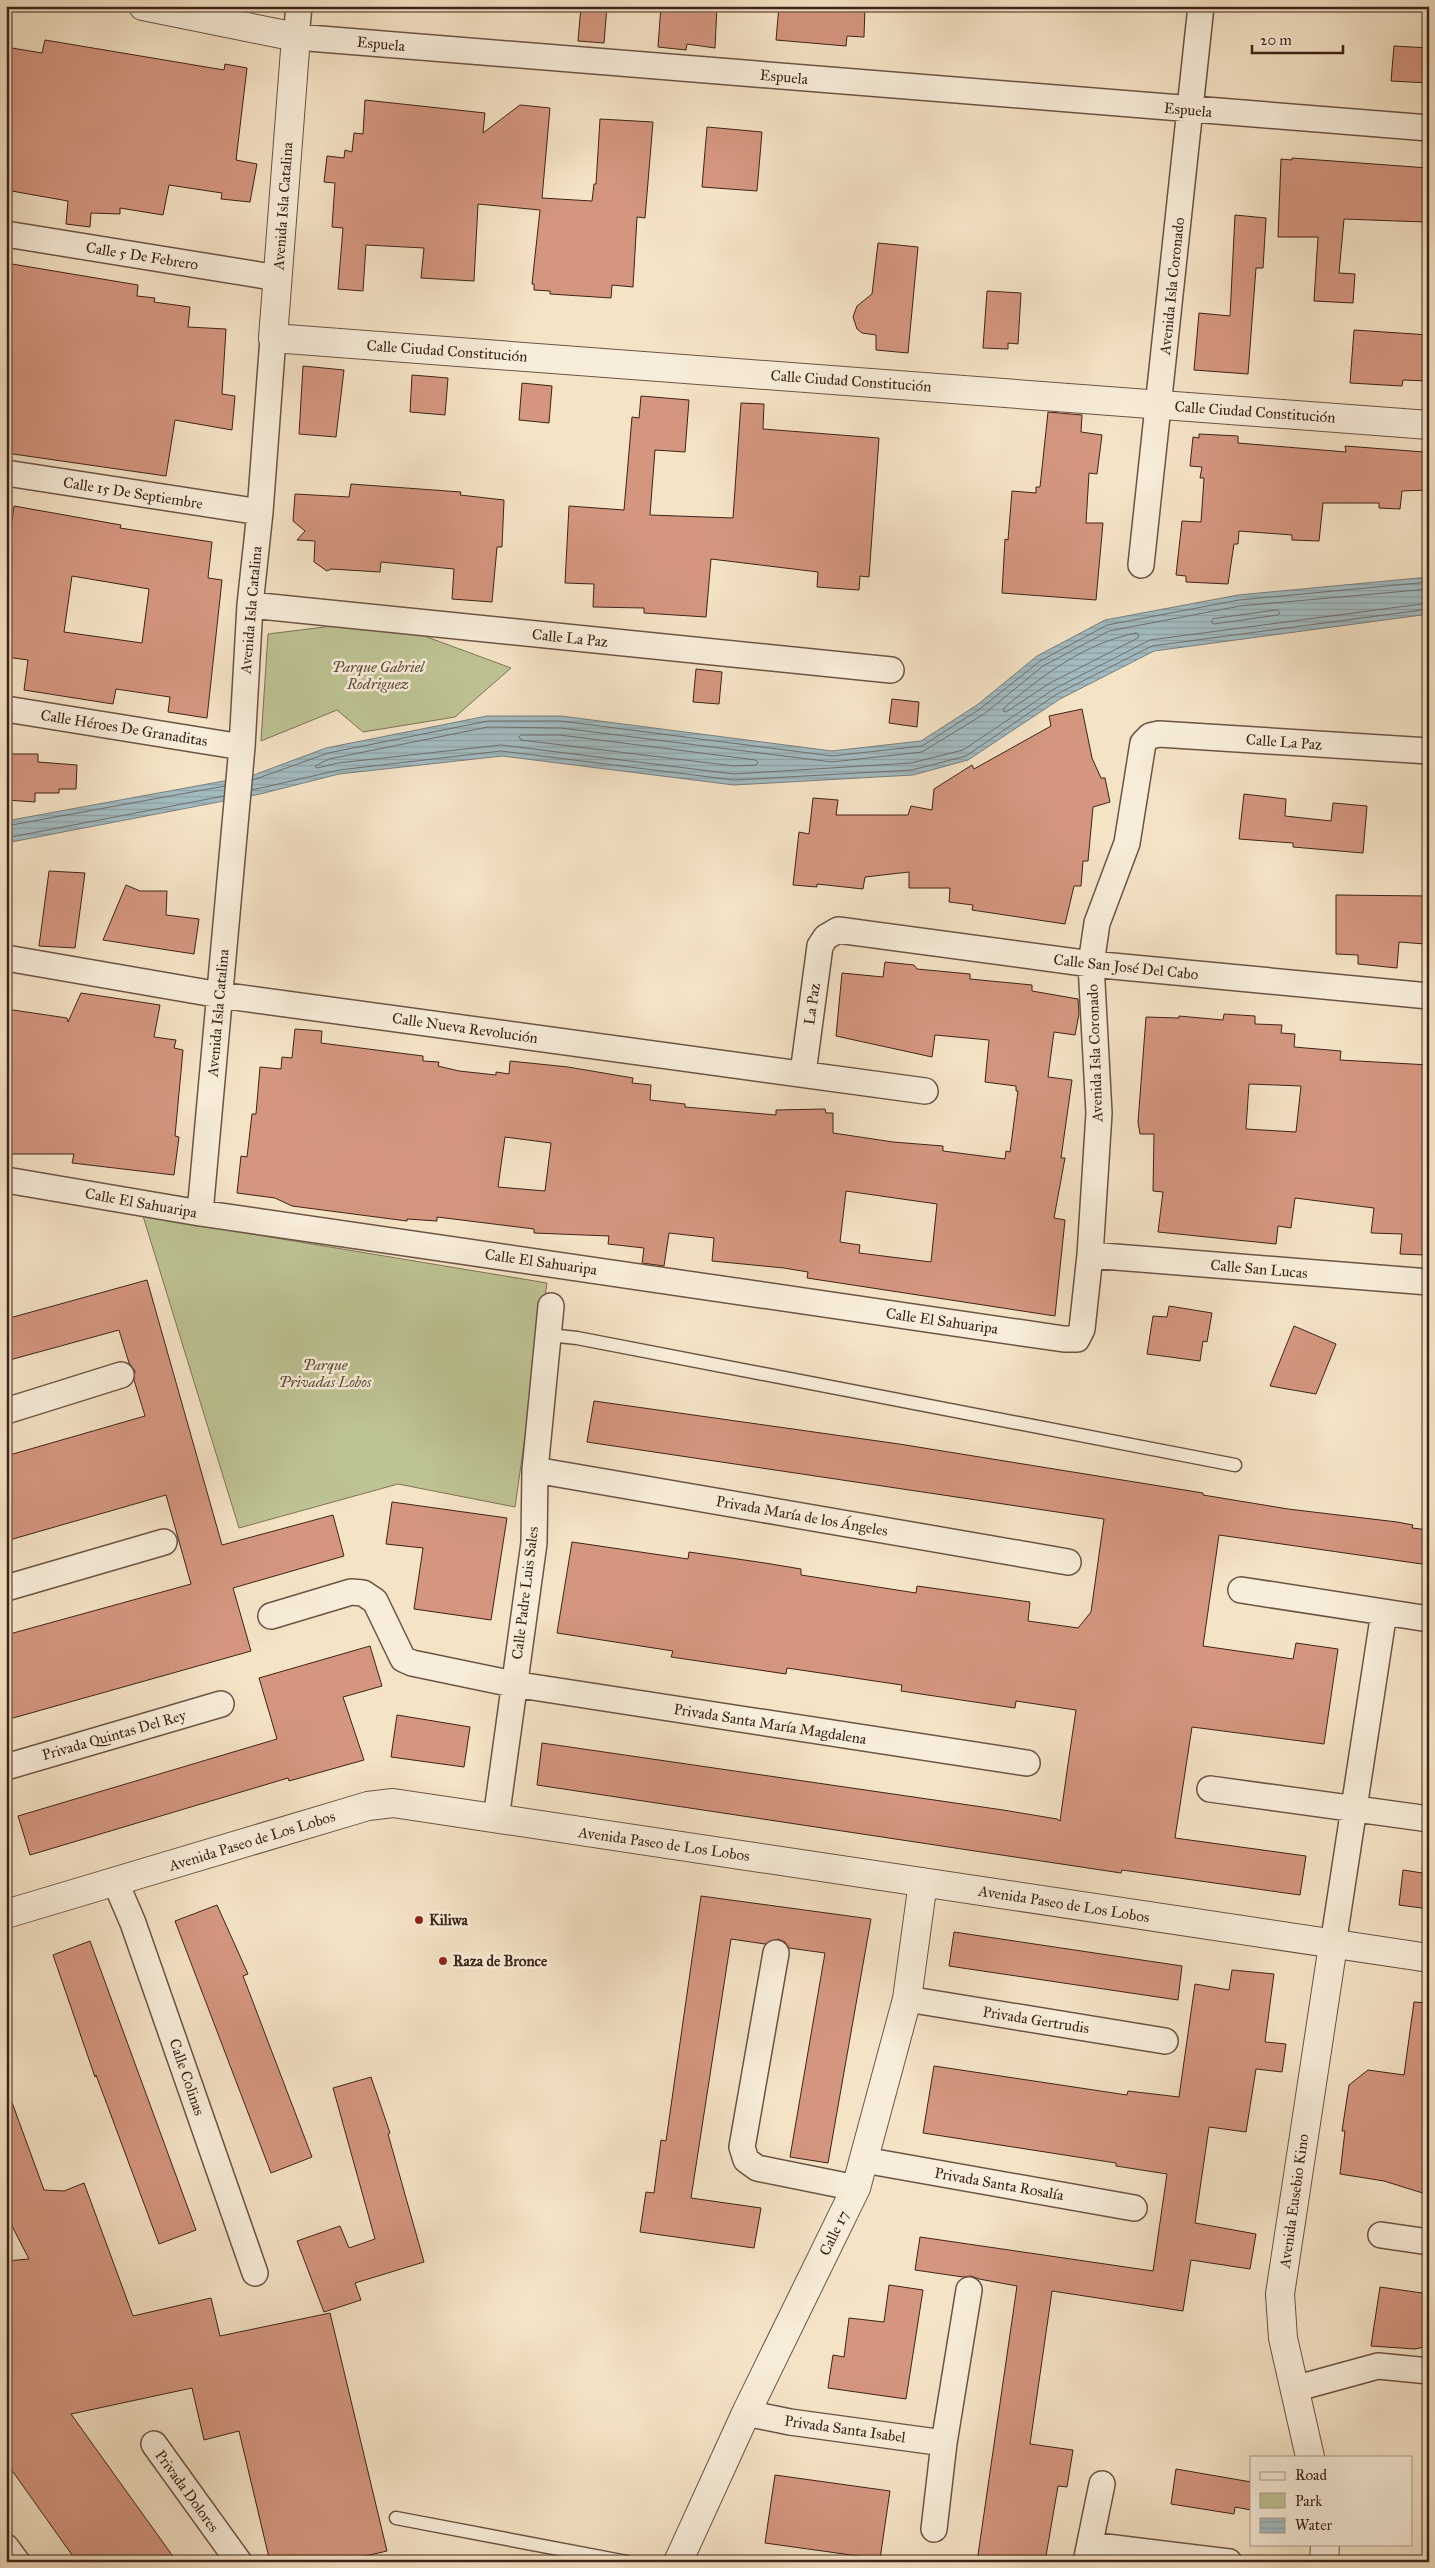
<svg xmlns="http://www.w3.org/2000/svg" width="1435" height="2568" viewBox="0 0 1435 2568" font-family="'IM FELL Great Primer',serif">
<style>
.park{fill:#bec393;stroke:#7e7356}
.water{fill:url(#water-rules);stroke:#7a7e7d}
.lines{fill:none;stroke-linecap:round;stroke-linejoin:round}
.shore{stroke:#706f6c;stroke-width:1}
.building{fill:#d4967f;stroke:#3e2318;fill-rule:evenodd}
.service-casing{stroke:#6c5344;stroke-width:15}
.minor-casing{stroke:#6c5344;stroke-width:28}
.tertiary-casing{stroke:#6c5344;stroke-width:30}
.service{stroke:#f8edda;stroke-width:12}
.minor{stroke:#f8edda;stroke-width:25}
.tertiary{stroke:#f8edda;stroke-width:28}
.poi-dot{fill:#8f2418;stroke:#f8edda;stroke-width:2}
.labels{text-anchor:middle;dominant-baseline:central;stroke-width:5;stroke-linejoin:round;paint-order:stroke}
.street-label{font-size:15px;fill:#3e2318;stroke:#f8edda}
.park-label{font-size:15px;font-style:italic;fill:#5e4b37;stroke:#f8edda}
.poi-label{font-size:15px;font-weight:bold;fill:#3e2318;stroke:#f8edda;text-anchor:start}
</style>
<defs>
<pattern id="water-rules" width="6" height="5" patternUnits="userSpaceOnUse" patternTransform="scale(1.25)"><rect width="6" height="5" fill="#a2bbc1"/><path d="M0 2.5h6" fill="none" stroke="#8da0a5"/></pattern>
</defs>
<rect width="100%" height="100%" fill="#f5e3c6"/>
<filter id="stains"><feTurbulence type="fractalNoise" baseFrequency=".004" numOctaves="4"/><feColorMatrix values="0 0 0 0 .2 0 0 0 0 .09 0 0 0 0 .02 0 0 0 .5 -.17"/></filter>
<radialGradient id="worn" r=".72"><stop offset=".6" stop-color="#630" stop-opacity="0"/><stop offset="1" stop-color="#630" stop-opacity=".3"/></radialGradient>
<path class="park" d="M 381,620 L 511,668 L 455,717 L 363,732 L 337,710 L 261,741 L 268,634 Z
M 143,1216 L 547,1283 L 515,1507 L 398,1484 L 239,1528 Z"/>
<path class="water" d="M 1429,577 L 1429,614 L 1154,651 L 1060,699 L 968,760 L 913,775 L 734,785 L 502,756 L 339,774 L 260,794 L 6,843 L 6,821 L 251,776 L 326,748 L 487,716 L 561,716 L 832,751 L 921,741 L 977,705 L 1037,656 L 1105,620 L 1238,595 Z"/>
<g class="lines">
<path class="shore" d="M 1429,589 L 1240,606 L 1109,631 L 1043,666 L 984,714 L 922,752 L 832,762 L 561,728 L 488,727 L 329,759 L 315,766 L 317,768 L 338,763 L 501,745 L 734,774 L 911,763 L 963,750 L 1054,689 L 1150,640 L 1429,603
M 1278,610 L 1280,613 L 1278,615 L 1214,624 L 1211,622 L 1213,619 Z
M 1136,633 L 1139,635 L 1138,638 L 1050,683 L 1006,712 L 1003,711 L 1004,708 C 1043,675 1085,643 1136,633 Z
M 522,735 L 560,735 L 756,760 L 758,763 L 756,765 L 734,766 L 521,740 L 519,737 Z
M 253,780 L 328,753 L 488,721 L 561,721 L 832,756 L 922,746 L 980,709 L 1040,661 L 1107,625 L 1239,600 L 1429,582
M 252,790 L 339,770 L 501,751 L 734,780 L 912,770 L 966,756 L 1057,694 L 1152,646 L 1429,609
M 6,826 L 225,786
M 6,838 L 224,796"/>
</g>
<path class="building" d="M 581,6 L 607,6 L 604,43 L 578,41 Z
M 661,6 L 717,6 L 715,48 L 687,44 L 686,50 L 658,47 Z
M 779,6 L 865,6 L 864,37 L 847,36 L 846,46 L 776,40 Z
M 45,40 L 224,70 L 225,64 L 247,68 L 236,160 L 257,164 L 250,202 L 221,199 L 222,193 L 169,185 L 163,215 L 120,208 L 120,214 L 91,213 L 90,227 L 66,224 L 68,201 L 6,190 L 6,47 L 42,53 Z
M 1394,46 L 1429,48 L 1429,83 L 1391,81 Z
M 365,100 L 485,113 L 483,133 L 520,105 L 550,108 L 542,198 L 592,201 L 594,184 L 596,184 L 600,119 L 653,122 L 645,218 L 637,217 L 633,287 L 612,285 L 611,298 L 550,294 L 550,291 L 534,290 L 534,284 L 532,284 L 540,210 L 478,204 L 474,281 L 421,278 L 424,248 L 366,245 L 363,291 L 338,289 L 343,228 L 332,227 L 335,183 L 324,182 L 327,156 L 344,158 L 345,150 L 352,152 L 354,133 L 363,134 Z
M 707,127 L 762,132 L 757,191 L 702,187 Z
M 1292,158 L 1428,168 L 1425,222 L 1344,219 L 1339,273 L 1355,274 L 1353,303 L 1314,301 L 1318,237 L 1278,237 L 1281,159 L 1292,160 Z
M 1235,215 L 1266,218 L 1263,268 L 1256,268 L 1248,374 L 1194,370 L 1199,313 L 1230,316 Z
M 878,243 L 918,247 L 908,353 L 876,350 L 876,335 L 862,333 L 857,329 L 853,317 L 857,306 L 872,294 Z
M 6,263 L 138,285 L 137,296 L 155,298 L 154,302 L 190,307 L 188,327 L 226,329 L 222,394 L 235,396 L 232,430 L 175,420 L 166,476 L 6,453 Z
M 987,291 L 1021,293 L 1018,344 L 1008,343 L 1008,349 L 983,348 Z
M 1354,330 L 1429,335 L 1429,381 L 1403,380 L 1402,386 L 1350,383 Z
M 303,366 L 344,370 L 336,437 L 299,434 Z
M 412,375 L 448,378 L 445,415 L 410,412 Z
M 522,383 L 552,386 L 549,423 L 519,420 Z
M 641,396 L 689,400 L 685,452 L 655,450 L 650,515 L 733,518 L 741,403 L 764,404 L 763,429 L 879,438 L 869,577 L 860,576 L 859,590 L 817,587 L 818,572 L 711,559 L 706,617 L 644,613 L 644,608 L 593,607 L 594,584 L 565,583 L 569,506 L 624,510 L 632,417 L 639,418 Z
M 1048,412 L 1082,415 L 1081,432 L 1102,435 L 1097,474 L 1089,473 L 1086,523 L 1103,523 L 1096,600 L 1002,593 L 1005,539 L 1008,540 L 1012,491 L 1036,493 L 1036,487 L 1040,487 Z
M 1199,434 L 1238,436 L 1238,443 L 1346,452 L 1345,446 L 1424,452 L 1424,456 L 1429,456 L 1429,490 L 1402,491 L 1400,509 L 1379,508 L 1379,503 L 1323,503 L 1319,541 L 1292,540 L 1292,535 L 1239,531 L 1238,544 L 1234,544 L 1228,584 L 1186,582 L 1186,576 L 1176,575 L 1182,521 L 1201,522 L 1204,478 L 1200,478 L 1202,467 L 1190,466 L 1193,437 L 1199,438 Z
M 351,484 L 461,492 L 460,495 L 504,500 L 502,547 L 497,547 L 492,602 L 452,599 L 454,569 L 381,562 L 380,572 L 331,569 L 327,571 L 314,562 L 315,541 L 297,540 L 305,531 L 293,521 L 295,494 L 349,497 Z
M 14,506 L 121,525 L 120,528 L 212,542 L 208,578 L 222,580 L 207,718 L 168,712 L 170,697 L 116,689 L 113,704 L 24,690 L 28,660 L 6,657 L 6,600 L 12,552 L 8,551 ZM 72,576 L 149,589 L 142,643 L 64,632 Z
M 696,669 L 722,672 L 719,704 L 693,702 Z
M 892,699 L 919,702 L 917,727 L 889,723 Z
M 1082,709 L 1092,758 L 1101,778 L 1105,778 L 1110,802 L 1093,807 L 1088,861 L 1083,861 L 1081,886 L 1074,886 L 1065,924 L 972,910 L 973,905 L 949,902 L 950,888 L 909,888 L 909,872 L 865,877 L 863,889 L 817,884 L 817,887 L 793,885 L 799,832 L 809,834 L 813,798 L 838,800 L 836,815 L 908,815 L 911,806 L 932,810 L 934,789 L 972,765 L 974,769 L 1051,726 L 1049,716 Z
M 6,754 L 38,754 L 38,762 L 77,765 L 76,789 L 59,789 L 59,793 L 35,793 L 35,802 L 7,800 Z
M 1244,794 L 1286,799 L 1285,816 L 1331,821 L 1333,803 L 1367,806 L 1363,853 L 1293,847 L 1293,843 L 1239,839 Z
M 49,871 L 85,873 L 75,948 L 39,946 Z
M 126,885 L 140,891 L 167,891 L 166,915 L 199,919 L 194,954 L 103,940 Z
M 1336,895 L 1429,896 L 1429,931 L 1425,931 L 1425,944 L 1399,942 L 1397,968 L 1358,964 L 1358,955 L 1336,954 Z
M 885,962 L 914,965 L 917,969 L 970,974 L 970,979 L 1032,985 L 1032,991 L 1078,999 L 1079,1014 L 1075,1035 L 1054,1032 L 1048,1077 L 1072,1080 L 1061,1158 L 1065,1158 L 1054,1218 L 1065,1220 L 1055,1316 L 807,1278 L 808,1272 L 784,1268 L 712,1261 L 714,1238 L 669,1233 L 664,1266 L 642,1263 L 644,1248 L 608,1244 L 609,1236 L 534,1233 L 534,1229 L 437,1217 L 437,1221 L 407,1219 L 407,1221 L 292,1206 L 275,1198 L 237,1193 L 241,1156 L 247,1157 L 252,1114 L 256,1114 L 260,1067 L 281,1069 L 282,1057 L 292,1058 L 295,1029 L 322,1031 L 321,1043 L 423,1056 L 423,1061 L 439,1062 L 438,1066 L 459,1071 L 496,1075 L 496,1072 L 509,1074 L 510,1061 L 568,1067 L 633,1078 L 632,1083 L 651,1085 L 650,1100 L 685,1104 L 685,1107 L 776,1115 L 776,1110 L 825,1109 L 826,1113 L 833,1113 L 833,1133 L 893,1142 L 943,1146 L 943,1151 L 1005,1159 L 1006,1151 L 1010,1152 L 1018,1091 L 1016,1091 L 1016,1086 L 985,1082 L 989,1040 L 935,1035 L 932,1057 L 836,1036 L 842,973 L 883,977 ZM 505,1137 L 551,1143 L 545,1191 L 498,1187 ZM 846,1191 L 937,1204 L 931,1262 L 859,1253 L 860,1245 L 840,1242 Z
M 81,993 L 160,1005 L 154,1037 L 176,1040 L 174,1048 L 183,1050 L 175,1136 L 179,1137 L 174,1175 L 72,1163 L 74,1154 L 6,1154 L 6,1009 L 67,1018 L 68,1022 Z
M 1224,1014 L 1255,1016 L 1255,1024 L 1282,1025 L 1281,1033 L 1295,1034 L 1294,1047 L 1341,1051 L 1340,1060 L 1429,1065 L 1429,1192 L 1424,1255 L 1400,1254 L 1402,1234 L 1371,1233 L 1374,1208 L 1295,1198 L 1291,1228 L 1278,1226 L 1276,1244 L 1158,1232 L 1163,1192 L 1153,1191 L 1154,1134 L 1140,1134 L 1138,1122 L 1146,1017 L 1179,1018 L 1179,1016 L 1223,1020 ZM 1249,1084 L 1301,1086 L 1296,1132 L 1246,1129 Z
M 147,1280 L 222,1545 L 333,1515 L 344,1556 L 233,1588 L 251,1651 L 6,1720 L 6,1635 L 191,1584 L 166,1495 L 6,1541 L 6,1456 L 145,1416 L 134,1380 L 135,1371 L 129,1363 L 119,1330 L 6,1361 L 6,1319 Z
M 1169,1306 L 1212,1313 L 1207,1342 L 1203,1341 L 1200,1361 L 1147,1354 L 1153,1316 L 1167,1317 Z
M 1294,1326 L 1336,1344 L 1316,1394 L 1270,1386 Z
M 594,1401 L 899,1444 L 1203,1493 L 1203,1495 L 1288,1509 L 1397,1522 L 1413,1525 L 1412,1528 L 1429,1530 L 1429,1565 L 1219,1535 L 1203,1646 L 1293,1659 L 1296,1643 L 1338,1649 L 1324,1744 L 1192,1727 L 1175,1838 L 1306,1856 L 1300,1895 L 1122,1870 L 1121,1873 L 537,1785 L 542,1743 L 1003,1810 L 1057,1819 L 1060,1821 L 1068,1764 L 1076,1710 L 1016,1701 L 1015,1708 L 961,1700 L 901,1691 L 902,1685 L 787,1668 L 786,1674 L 746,1668 L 671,1657 L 673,1651 L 557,1633 L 572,1542 L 688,1559 L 689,1552 L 765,1563 L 801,1569 L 801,1575 L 916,1593 L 917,1586 L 1030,1602 L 1028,1621 L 1078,1628 L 1091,1612 L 1104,1519 L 587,1442 Z
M 392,1502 L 507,1518 L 491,1620 L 414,1609 L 423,1548 L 386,1544 Z
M 370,1646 L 382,1686 L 343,1697 L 364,1760 L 289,1781 L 288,1778 L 30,1855 L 18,1816 L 277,1739 L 259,1678 Z
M 397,1715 L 470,1727 L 464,1767 L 391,1757 Z
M 1403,1870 L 1429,1874 L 1429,1909 L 1399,1905 Z
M 701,1896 L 871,1919 L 828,2163 L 790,2157 L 825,1953 L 789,1948 L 785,1942 L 778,1939 L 765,1944 L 731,1939 L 691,2198 L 761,2208 L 754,2248 L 640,2232 L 646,2192 L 654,2193 L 661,2140 L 666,2141 Z
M 217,1905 L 248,1974 L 243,1976 L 312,2157 L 271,2173 L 175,1921 Z
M 954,1932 L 1182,1966 L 1178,2000 L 949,1966 Z
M 90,1941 L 196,2230 L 159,2244 L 96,2075 L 95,2077 L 53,1955 Z
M 1232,1970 L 1274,1974 L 1265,2042 L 1286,2044 L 1282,2072 L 1256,2069 L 1246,2132 L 1209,2127 L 1195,2223 L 1256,2234 L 1250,2269 L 1191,2260 L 1183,2311 L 1052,2291 L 1030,2444 L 1073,2450 L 1067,2487 L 1058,2486 L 1045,2562 L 977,2562 L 1017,2286 L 979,2279 L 971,2276 L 963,2277 L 915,2270 L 920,2237 L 1153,2271 L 1167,2174 L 1116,2166 L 1116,2163 L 923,2133 L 934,2066 L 1127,2095 L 1128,2091 L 1179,2097 L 1195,1984 L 1229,1990 Z
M 1414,2002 L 1429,2003 L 1429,2195 L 1384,2181 L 1340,2174 L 1345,2131 L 1342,2131 L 1349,2085 L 1368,2070 L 1404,2075 Z
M 371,2077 L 390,2133 L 388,2134 L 424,2262 L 355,2283 L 361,2300 L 324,2312 L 297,2241 L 340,2226 L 349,2248 L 375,2239 L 333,2088 Z
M 6,2097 L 10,2097 L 44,2190 L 64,2191 L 84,2183 L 133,2316 L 211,2298 L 220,2336 L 330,2313 L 387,2551 L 340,2562 L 270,2562 L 239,2431 L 204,2440 L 192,2388 L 71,2414 L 177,2562 L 77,2562 L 6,2462 L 6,2261 L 29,2259 L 13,2228 L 6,2207 Z
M 889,2285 L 923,2290 L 906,2399 L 828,2388 L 833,2355 L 844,2357 L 849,2318 L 884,2322 Z
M 1380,2287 L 1429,2294 L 1429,2346 L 1415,2349 L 1371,2346 Z
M 1176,2469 L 1251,2482 L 1251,2510 L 1235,2507 L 1234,2514 L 1171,2504 Z
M 775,2475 L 890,2491 L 880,2559 L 765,2543 Z"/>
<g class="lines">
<defs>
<path id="service" d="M 549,1335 L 577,1338 L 1235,1465
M 396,2518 L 627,2562"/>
<path id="minor" d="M 299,6 L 296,37 L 1429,128
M 6,234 L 278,278
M 6,473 L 260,512
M 1141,565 L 1201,6
M 250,605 L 891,670
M 6,709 L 242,747
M 6,958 L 220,995 L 925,1091
M 803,1073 L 820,946 L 826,937 L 838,930 L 1091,964 L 1429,996
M 6,1180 L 200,1213 L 1064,1339 L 1077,1339 L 1082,1329 L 1090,1255 L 1099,1113 L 1091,964 L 1097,923 L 1127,843 L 1143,743 L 1150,736 L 1159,734 L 1429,751
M 200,1213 L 242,747 L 250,605 L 260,512 L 273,338
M 1090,1255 L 1429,1282
M 6,1411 L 121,1375
M 535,1470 L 1068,1562
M 6,1588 L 164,1542
M 1241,1590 L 1429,1619
M 271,1616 L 351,1592 L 363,1593 L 375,1601 L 403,1659 L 412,1663 L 513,1684 L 1027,1763
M 6,1767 L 221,1704
M 1210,1789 L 1429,1819
M 496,1819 L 534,1543 L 535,1470 L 551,1306
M 115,1881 L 133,1923 L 255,2273
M 1333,1945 L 1384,1612
M 776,1953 L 742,2147 L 746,2160 L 757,2168 L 856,2188
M 907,1999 L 1165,2041
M 864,2160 L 1134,2208
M 1381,2235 L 1429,2242
M 1294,2389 L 1378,2366 L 1429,2371
M 746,2413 L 790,2422 L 944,2443
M 154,2444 L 239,2562
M 934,2529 L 944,2443 L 969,2290
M 1090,2545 L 1229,2562
M 6,2547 L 17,2562
M 1086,2562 L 1102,2484"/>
<path id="tertiary" d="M 143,6 L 296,37 L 273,338 L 1429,425
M 6,1914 L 368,1806 L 393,1803 L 1429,1958
M 1310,2457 L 1283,2338 L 1280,2294 L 1333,1945
M 678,2562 L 746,2413 L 856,2188 L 907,1999 L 923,1882
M 1324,2562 L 1325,2544"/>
</defs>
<use href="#service" class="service-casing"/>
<use href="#minor" class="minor-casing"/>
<use href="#tertiary" class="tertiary-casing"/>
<use href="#service" class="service"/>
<use href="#minor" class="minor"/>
<use href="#tertiary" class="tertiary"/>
</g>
<g class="poi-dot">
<circle cx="419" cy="1920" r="5"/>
<circle cx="443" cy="1961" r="5"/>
</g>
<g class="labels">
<g class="street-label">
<text transform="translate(381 44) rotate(5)">Espuela</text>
<text transform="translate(784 77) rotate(5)">Espuela</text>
<text transform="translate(1188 110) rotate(5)">Espuela</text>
<text transform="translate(283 206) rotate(-86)">Avenida Isla Catalina</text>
<text transform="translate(142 256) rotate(9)">Calle 5 De Febrero</text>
<text transform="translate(1172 286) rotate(-84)">Avenida Isla Coronado</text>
<text transform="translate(447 351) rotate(4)">Calle Ciudad Constitución</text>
<text transform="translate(851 381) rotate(4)">Calle Ciudad Constitución</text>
<text transform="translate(1255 412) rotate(4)">Calle Ciudad Constitución</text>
<text transform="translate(133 493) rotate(9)">Calle 15 De Septiembre</text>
<text transform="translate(251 610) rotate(-85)">Avenida Isla Catalina</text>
<text transform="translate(570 638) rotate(6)">Calle La Paz</text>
<text transform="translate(124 728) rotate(9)">Calle Héroes De Granaditas</text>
<text transform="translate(1284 742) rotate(4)">Calle La Paz</text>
<text transform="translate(1126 967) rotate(6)">Calle San José Del Cabo</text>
<text transform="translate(812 1004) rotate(-82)">La Paz</text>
<text transform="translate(218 1013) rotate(-85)">Avenida Isla Catalina</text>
<text transform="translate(465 1028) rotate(8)">Calle Nueva Revolución</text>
<text transform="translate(1095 1053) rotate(-92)">Avenida Isla Coronado</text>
<text transform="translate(141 1203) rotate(10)">Calle El Sahuaripa</text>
<text transform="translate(541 1262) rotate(8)">Calle El Sahuaripa</text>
<text transform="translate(1259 1269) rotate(5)">Calle San Lucas</text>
<text transform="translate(942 1321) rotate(8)">Calle El Sahuaripa</text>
<text transform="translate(802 1516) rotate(10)">Privada María de los Ángeles</text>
<text transform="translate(525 1593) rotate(-83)">Calle Padre Luis Sales</text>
<text transform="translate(770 1724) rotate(9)">Privada Santa María Magdalena</text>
<text transform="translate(114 1735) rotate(-16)">Privada Quintas Del Rey</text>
<text transform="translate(252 1841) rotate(-17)">Avenida Paseo de Los Lobos</text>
<text transform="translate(664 1844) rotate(8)">Avenida Paseo de Los Lobos</text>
<text transform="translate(1064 1904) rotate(9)">Avenida Paseo de Los Lobos</text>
<text transform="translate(1036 2020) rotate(9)">Privada Gertrudis</text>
<text transform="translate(187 2077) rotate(71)">Calle Colinas</text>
<text transform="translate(999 2184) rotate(10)">Privada Santa Rosalía</text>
<text transform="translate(1294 2201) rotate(-82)">Avenida Eusebio Kino</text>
<text transform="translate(834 2233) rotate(-64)">Calle 17</text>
<text transform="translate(845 2429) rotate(8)">Privada Santa Isabel</text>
<text transform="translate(187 2491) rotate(54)">Privada Dolores</text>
</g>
<g class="park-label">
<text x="378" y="667">Parque Gabriel<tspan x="378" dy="17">Rodriguez</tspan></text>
<text x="325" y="1365">Parque<tspan x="325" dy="17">Privadas Lobos</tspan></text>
</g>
<g class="poi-label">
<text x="429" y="1920">Kiliwa</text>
<text x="453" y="1961">Raza de Bronce</text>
</g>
</g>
<rect width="1435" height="2568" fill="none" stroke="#f5e3c6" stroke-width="25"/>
<rect x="8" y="8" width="1420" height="2553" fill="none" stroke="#3e2318" stroke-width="2.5"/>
<rect x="12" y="12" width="1410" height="2543" fill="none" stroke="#3e2318"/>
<rect x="1250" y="2456" width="162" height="90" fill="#f8edda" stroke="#ae9c8c"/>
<rect x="1260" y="2472" width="25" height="8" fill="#f8edda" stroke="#ae9c8c"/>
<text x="1295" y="2480" font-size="15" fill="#3e2318">Road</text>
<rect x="1260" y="2493" width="25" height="15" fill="#bec393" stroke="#ae9c8c"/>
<text x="1295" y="2506" font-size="15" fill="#3e2318">Park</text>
<rect x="1260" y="2518" width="25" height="15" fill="url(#water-rules)" stroke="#ae9c8c"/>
<text x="1295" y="2530" font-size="15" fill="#3e2318">Water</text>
<path d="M1252 45v8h91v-8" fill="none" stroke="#3e2318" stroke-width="2.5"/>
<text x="1260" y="45" font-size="15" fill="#3e2318" stroke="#f8edda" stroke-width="4" paint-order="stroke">20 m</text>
<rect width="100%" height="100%" filter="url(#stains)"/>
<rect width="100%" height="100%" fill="url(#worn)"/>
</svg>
